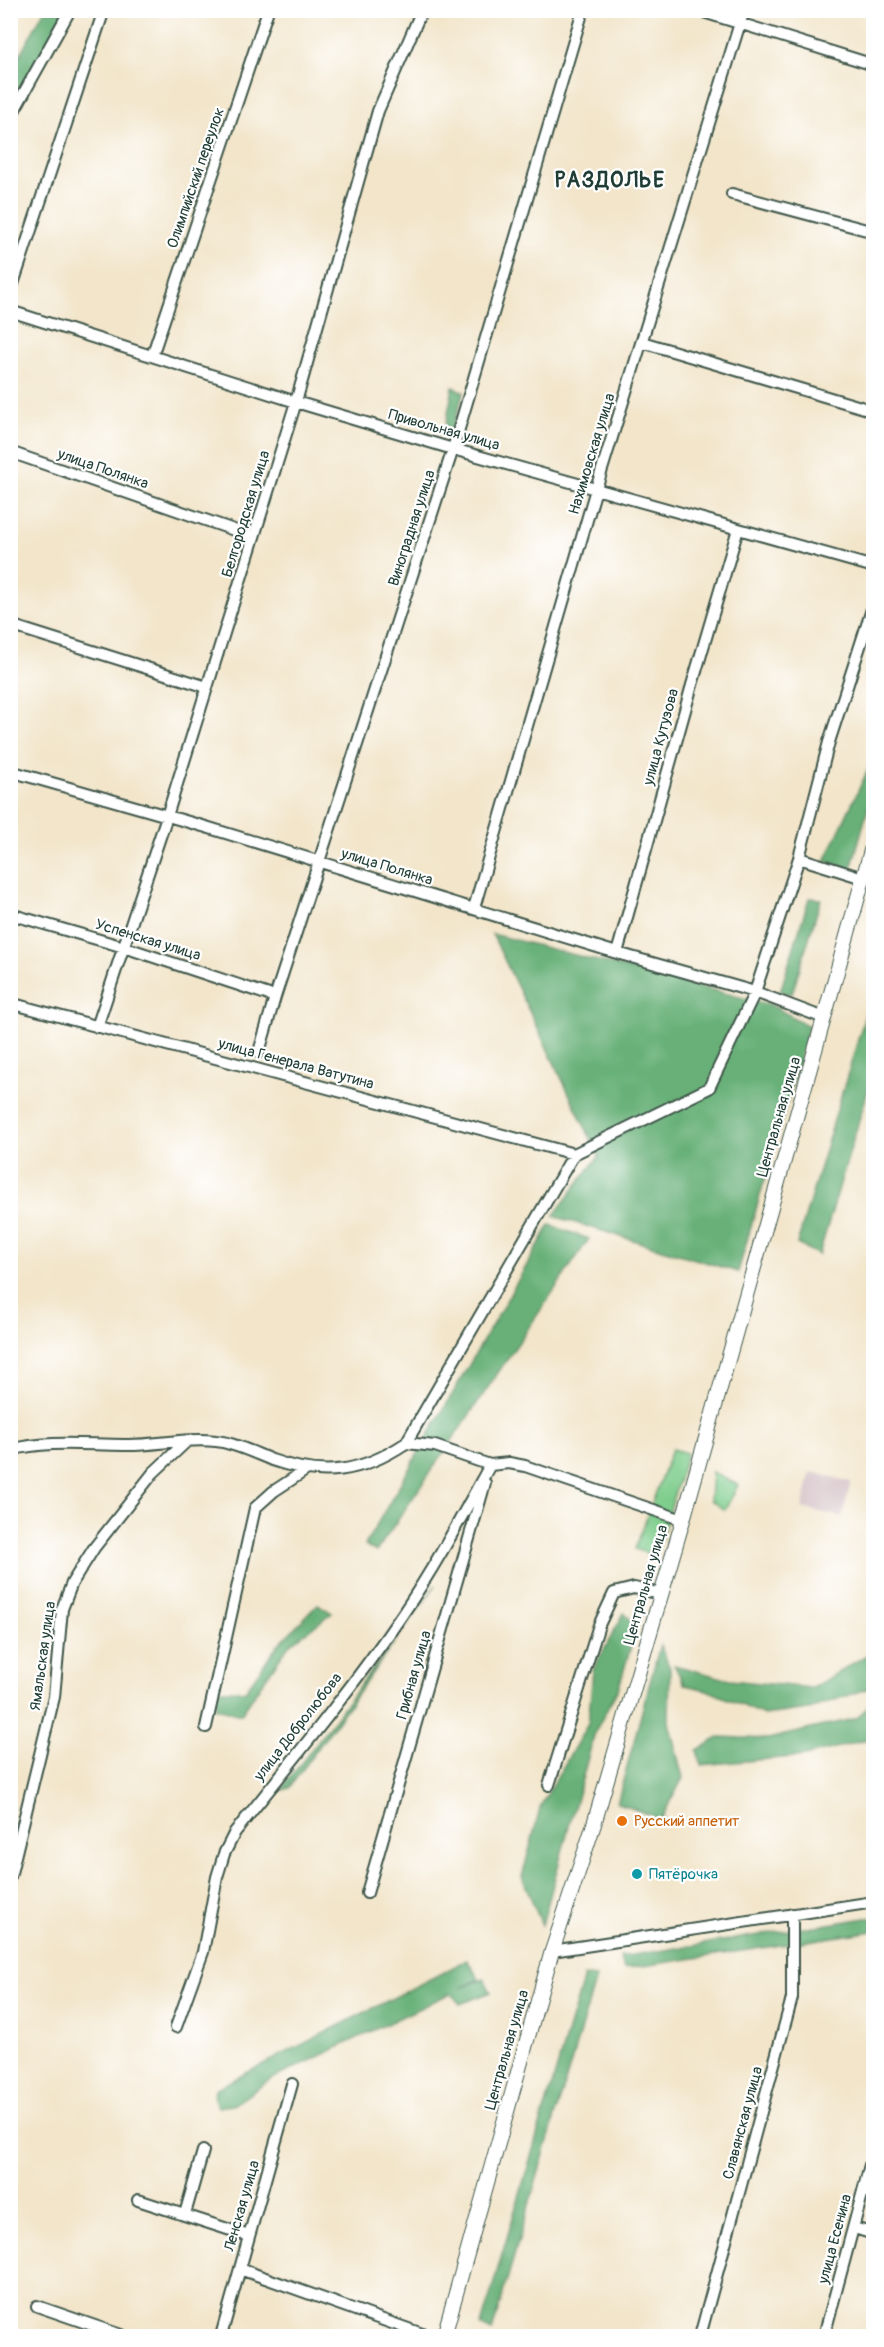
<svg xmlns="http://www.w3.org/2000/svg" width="884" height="2347" viewBox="0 0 884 2347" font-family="Pangolin,sans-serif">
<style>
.industrial{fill:#d2bec3}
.green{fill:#7fcd8d;stroke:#4f8560;stroke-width:1.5}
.forest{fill:#67b078;stroke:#437656;stroke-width:1.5}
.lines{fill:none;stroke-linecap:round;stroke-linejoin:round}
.minor-casing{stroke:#3f564a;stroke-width:14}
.major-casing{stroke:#3f564a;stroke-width:16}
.minor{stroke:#fff;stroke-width:10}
.major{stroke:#fff;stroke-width:14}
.food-dot{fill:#e8710a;stroke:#fff;stroke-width:2}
.culture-dot{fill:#0f9aa8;stroke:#fff;stroke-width:2}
.labels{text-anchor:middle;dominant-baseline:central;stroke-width:4.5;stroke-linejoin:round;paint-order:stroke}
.street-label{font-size:15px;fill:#1f3d34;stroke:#fff}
.food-label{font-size:15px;fill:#c56008;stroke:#fff;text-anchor:start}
.culture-label{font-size:15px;fill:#0d838f;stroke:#fff;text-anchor:start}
.district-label{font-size:21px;font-weight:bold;letter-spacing:1.5px;fill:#1f3d34;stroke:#fff}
</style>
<rect width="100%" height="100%" fill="#fff"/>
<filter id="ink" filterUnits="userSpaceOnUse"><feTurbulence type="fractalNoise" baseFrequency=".0167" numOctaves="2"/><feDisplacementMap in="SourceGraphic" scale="12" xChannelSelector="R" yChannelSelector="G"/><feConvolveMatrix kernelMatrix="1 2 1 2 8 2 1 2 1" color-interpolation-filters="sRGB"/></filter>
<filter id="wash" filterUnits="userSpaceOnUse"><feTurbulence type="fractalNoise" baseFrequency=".008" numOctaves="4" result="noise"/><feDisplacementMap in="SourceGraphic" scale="24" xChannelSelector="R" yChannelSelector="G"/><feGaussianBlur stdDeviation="1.35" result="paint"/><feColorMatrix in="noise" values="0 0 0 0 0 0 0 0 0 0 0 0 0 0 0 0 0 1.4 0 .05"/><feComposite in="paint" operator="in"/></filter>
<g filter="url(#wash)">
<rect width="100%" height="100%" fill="#f2e5ca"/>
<path class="industrial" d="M 811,1472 L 851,1482 L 842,1517 L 802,1508 Z"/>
<path class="green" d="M 672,1449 L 687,1453 L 656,1556 L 635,1549 Z
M 712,1472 L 738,1485 L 725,1510 L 710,1500 Z"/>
<path class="forest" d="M 44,11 L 69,11 L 11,118 L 11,71 Z
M 453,387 L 464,392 L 452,429 L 445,428 Z
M 873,759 L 873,791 L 851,869 L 825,861 Z
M 809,898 L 821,899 L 792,994 L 780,992 Z
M 492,934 L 771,1005 L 809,1026 L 738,1272 L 553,1216 L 599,1156 Z
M 873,989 L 873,1074 L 819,1255 L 797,1244 Z
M 550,1225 L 589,1239 L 376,1552 L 365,1545 Z
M 436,1585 L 289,1788 L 280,1791 Z
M 318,1604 L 332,1613 L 288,1646 L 241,1714 L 216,1708 L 215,1689 L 245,1691 L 277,1646 Z
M 624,1613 L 637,1626 L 619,1687 L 595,1732 L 542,1925 L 522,1877 L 541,1805 L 588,1724 L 593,1670 Z
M 660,1645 L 670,1668 L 669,1722 L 683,1778 L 661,1819 L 617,1803 Z
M 873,1651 L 873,1685 L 870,1688 L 809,1709 L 764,1715 L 707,1690 L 685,1685 L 674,1665 L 730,1680 L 812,1688 Z
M 873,1701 L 873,1738 L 805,1756 L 701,1765 L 697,1750 L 720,1737 L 768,1739 L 857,1718 Z
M 873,1917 L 873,1931 L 624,1969 L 620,1957 Z
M 467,1960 L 479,1979 L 461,1988 L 484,1979 L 491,1992 L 460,2004 L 451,1993 L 270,2080 L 233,2105 L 218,2107 L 214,2099 L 215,2089 Z
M 584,1976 L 596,1978 L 492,2331 L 481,2326 Z"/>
</g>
<g filter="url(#ink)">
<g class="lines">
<defs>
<path id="minor" d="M 697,10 L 874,65
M 10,118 L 70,10
M 732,194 L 874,232
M 10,293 L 104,10
M 10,311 L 296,402 L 453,449 L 874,567
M 642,342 L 874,411
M 152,356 L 268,10
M 10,452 L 254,537
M 10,625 L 207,687
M 10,771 L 206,827 L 617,953 L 755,992 L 824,1018
M 799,858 L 863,878
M 474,908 L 596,489 L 744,10
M 10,914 L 124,947 L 275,997
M 617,953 L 692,685 L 738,529
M 10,1003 L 574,1154
M 97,1027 L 167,816 L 296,402 L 378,111 L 422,10
M 259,1052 L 275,997 L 453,449 L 583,10
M 406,1443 L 574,1154 L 709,1088 L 755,992 L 799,858 L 829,742 L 874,603
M 10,1450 C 49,1440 85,1445 124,1445 C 155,1446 185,1437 216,1441 C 235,1443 254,1453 272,1460 C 323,1478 361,1473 406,1443 L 435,1446 L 490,1465 L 509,1463 L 525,1466 L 683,1520
M 206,1727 L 255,1508 L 274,1491 L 306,1470
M 549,1785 L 599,1625 L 614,1593 L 634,1588 L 661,1594
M 10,1877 L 54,1697 L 62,1609 L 72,1583 L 94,1548 L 153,1473 L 187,1441
M 367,1893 L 485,1483
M 552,1951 L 874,1902
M 176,2027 L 203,1952 L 217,1877 L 224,1854 L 235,1832 C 292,1761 351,1690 402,1615 C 435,1567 462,1516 490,1465
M 138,2200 L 249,2236
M 185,2214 L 203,2151
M 854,2228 L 874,2234
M 240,2269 L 428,2336
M 37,2306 L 124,2336
M 221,2336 L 292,2084
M 700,2336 L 792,1998 L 792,1914
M 824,2336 L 874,2150"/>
<path id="major" d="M 444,2336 L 552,1951 L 594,1824 L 683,1520 L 874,840"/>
</defs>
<use href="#minor" class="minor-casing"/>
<use href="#major" class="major-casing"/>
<use href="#minor" class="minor"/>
<use href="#major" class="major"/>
</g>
</g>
<circle class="food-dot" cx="622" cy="1821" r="6"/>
<circle class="culture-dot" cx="637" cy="1874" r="6"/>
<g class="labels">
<g class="street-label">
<text transform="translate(196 178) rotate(-71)">Олимпийский переулок</text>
<text transform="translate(444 430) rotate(16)">Привольная улица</text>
<text transform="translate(592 454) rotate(-73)">Нахимовская улица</text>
<text transform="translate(103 469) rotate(19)">улица Полянка</text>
<text transform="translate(246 514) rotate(-73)">Белгородская улица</text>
<text transform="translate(412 528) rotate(-72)">Виноградная улица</text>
<text transform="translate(661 737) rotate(-75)">улица Кутузова</text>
<text transform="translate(387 867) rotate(17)">улица Полянка</text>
<text transform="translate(148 940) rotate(17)">Успенская улица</text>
<text transform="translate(296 1064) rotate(15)">улица Генерала Ватутина</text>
<text transform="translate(779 1117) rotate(-74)">Центральная улица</text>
<text transform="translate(646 1585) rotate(-74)">Центральная улица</text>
<text transform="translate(43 1656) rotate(-82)">Ямальская улица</text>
<text transform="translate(414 1675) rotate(-74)">Грибная улица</text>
<text transform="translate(298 1727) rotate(-52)">улица Добролюбова</text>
<text transform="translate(507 2050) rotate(-74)">Центральная улица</text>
<text transform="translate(743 2123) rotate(-75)">Славянская улица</text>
<text transform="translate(242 2206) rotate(-74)">Ленская улица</text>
<text transform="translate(835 2239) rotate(-75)">улица Есенина</text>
</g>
<g class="food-label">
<text x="634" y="1821">Русский аппетит</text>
</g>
<g class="culture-label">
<text x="649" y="1874">Пятёрочка</text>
</g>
<g class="district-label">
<text x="610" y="180">РАЗДОЛЬЕ</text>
</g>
</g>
<rect width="884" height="2347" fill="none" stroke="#fff" stroke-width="36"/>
</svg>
